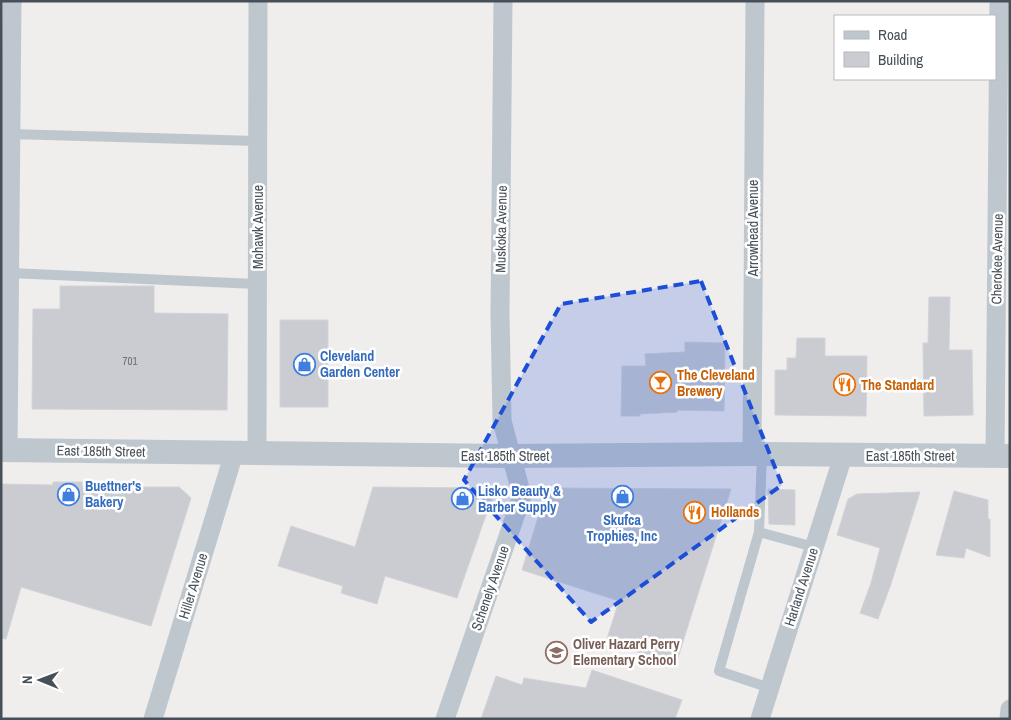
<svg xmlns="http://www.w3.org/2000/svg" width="1011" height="720" viewBox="0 0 1011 720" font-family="'Archivo Narrow',sans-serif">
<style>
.building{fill:#caccd1;stroke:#d2d3d8}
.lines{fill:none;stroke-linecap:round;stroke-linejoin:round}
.service{stroke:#bfc7ce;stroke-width:10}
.minor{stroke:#bfc7ce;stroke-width:19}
.tertiary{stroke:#bfc7ce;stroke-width:24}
.marked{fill:#1d4ed8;fill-opacity:0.2;stroke:#1d4ed8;stroke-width:4;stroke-dasharray:10 6;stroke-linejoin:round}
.labels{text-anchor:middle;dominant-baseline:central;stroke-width:5;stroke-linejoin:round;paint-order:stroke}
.number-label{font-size:11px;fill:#686f76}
.street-label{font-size:14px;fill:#475058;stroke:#fff}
.shop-label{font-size:14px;font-weight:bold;fill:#366cbe;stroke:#fff;text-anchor:start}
.food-label{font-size:14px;font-weight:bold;fill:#c56008;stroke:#fff;text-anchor:start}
.education-label{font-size:14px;font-weight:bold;fill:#785e54;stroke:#fff;text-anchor:start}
</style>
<rect width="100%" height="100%" fill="#f0eded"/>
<path class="building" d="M 60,286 L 154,286 L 154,313 L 228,314 L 227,410 L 32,409 L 33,309 L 60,309 Z
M 929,297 L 950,297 L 949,350 L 972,350 L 973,415 L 924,416 L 923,343 L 928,343 Z
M 280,320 L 328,320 L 328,407 L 280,407 Z
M 797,338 L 825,338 L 825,356 L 867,356 L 866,416 L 775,415 L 775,370 L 787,370 L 787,358 L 796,358 Z
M 685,342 L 725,343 L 724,411 L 677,410 L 677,412 L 640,414 L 640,416 L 621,416 L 622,366 L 646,366 L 645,354 L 685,352 Z
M 53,482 L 82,482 L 82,487 L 179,487 L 191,498 L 151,626 L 21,587 L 6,639 L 1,638 L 1,484 L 53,485 Z
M 373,487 L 477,488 L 487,491 L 487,494 L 493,495 L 457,598 L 385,576 L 377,604 L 341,593 L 343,586 L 278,566 L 291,526 L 355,547 Z
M 547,488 L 731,489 L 676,664 L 606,642 L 619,601 L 522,570 Z
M 768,489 L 795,490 L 795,525 L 769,524 Z
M 954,491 L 988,500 L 988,519 L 990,519 L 990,557 L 966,548 L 964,558 L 936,555 Z
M 920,492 L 891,584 L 878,619 L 860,613 L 871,583 L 880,548 L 837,535 L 848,499 L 857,494 Z
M 592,670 L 682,700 L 675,719 L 481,719 L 496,676 L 522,685 L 524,678 L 586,688 Z"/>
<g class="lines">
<path class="service" d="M 11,134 L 258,141
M 10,273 L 257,284
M 762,454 L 759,532 L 719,671 L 770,688
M 759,532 L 814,547"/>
<path class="minor" d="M 8,450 L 12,1
M 257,454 L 258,1
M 752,454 L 755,1
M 995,456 L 999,1
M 153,719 L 234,453
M 445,719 L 522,496 L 502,421 L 500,313 L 503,1
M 760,719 L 843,456
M 1009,719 L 1010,709"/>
<path class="tertiary" d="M 1,450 L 510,456 L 752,454 L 1010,456"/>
</g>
<path class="marked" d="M 701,281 L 782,485 L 591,622 L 464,480 L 561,304 Z"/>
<defs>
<symbol id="shop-ring" viewBox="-11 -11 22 22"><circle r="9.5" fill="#fff" stroke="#3f7fe0" stroke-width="1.5"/><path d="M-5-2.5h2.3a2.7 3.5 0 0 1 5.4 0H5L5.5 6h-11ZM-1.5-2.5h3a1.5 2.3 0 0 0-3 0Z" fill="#3f7fe0"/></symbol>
<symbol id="bar-ring" viewBox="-11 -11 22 22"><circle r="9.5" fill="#fff" stroke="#e8710a" stroke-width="1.5"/><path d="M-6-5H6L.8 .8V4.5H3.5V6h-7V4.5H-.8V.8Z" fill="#e8710a"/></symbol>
<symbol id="restaurant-ring" viewBox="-11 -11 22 22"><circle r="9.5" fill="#fff" stroke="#e8710a" stroke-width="1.5"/><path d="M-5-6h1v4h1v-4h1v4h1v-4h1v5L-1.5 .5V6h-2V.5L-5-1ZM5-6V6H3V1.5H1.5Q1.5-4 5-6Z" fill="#e8710a"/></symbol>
<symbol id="school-ring" viewBox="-11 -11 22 22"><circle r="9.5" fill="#fff" stroke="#8d6e63" stroke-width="1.5"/><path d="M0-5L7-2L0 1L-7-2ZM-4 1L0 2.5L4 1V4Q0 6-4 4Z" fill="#8d6e63"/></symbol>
</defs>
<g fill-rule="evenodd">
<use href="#shop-ring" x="292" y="352" width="25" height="25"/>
<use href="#bar-ring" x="648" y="370" width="25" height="25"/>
<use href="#restaurant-ring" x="832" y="372" width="25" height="25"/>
<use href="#shop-ring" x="56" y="482" width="25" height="25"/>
<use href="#shop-ring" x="610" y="484" width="25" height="25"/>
<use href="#shop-ring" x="450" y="486" width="25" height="25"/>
<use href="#restaurant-ring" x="682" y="500" width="25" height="25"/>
<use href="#school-ring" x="544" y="640" width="25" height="25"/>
</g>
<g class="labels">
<g class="number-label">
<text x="130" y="361">701</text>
</g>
<g class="street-label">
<text transform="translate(258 227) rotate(-90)">Mohawk Avenue</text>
<text transform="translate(753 228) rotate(-90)">Arrowhead Avenue</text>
<text transform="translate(501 229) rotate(-89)">Muskoka Avenue</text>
<text transform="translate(997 259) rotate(-89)">Cherokee Avenue</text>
<text transform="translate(101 451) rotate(1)">East 185th Street</text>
<text x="505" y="456">East 185th Street</text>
<text x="910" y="456">East 185th Street</text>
<text transform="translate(193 586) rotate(-73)">Hiller Avenue</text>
<text transform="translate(801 587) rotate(-72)">Harland Avenue</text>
<text transform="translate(490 588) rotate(-71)">Schenely Avenue</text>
</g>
<g class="shop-label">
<text x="320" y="356">Cleveland<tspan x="320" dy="16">Garden Center</tspan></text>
<text x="85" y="486">Buettner's<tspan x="85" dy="16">Bakery</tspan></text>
<text x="478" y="491">Lisko Beauty &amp;<tspan x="478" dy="16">Barber Supply</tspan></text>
<text x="622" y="520" text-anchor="middle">Skufca<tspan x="622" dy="16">Trophies, Inc</tspan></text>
</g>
<g class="food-label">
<text x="677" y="375">The Cleveland<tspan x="677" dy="16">Brewery</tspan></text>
<text x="861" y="385">The Standard</text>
<text x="711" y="512">Hollands</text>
</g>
<g class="education-label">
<text x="573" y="644">Oliver Hazard Perry<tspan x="573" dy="16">Elementary School</tspan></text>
</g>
</g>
<rect width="1011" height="720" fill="none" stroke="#475058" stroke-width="5"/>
<rect x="834" y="15" width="162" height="65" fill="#ffffff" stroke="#b5b9bc"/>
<rect x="844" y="31" width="25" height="8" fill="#bfc7ce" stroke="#b5b9bc"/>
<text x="878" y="40" font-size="15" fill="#475058">Road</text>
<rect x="844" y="52" width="25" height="15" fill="#caccd1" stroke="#b5b9bc"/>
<text x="878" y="65" font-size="15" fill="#475058">Building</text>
<g transform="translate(40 680) rotate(271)" stroke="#ffffff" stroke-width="4" paint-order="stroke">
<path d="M0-4L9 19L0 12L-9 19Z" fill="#475058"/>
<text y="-8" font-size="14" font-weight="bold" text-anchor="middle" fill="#475058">N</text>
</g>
</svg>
